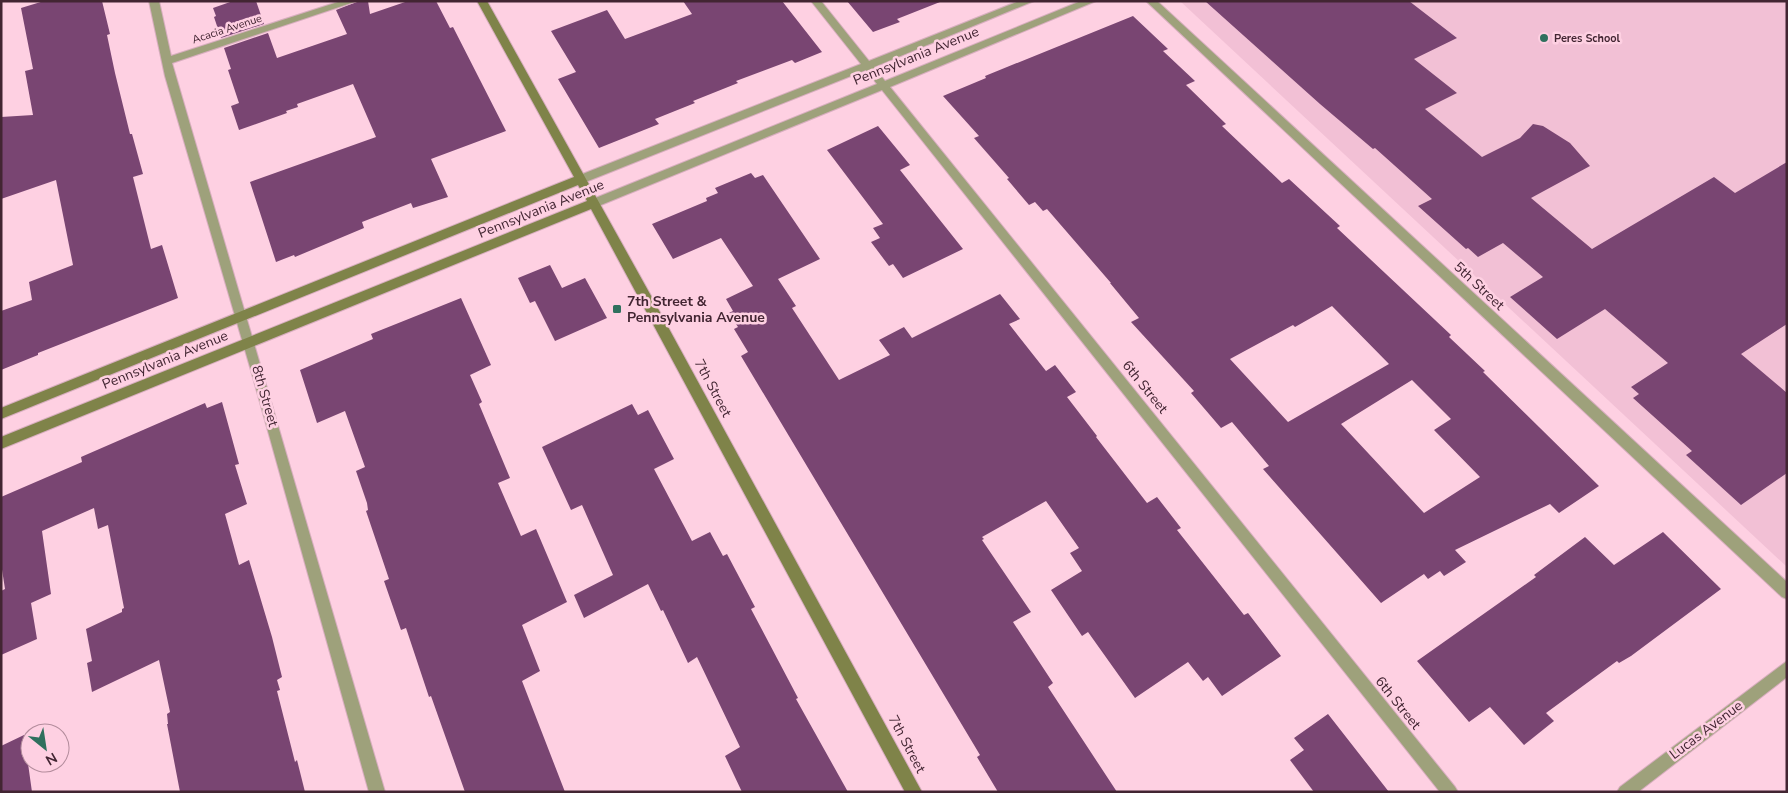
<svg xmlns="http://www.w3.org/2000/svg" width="1788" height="793" viewBox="0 0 1788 793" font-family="'Nunito Sans',sans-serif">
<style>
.built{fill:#f2c0d5}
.building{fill:#794572;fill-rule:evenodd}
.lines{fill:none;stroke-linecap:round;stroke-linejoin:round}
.street-casing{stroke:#d8aebf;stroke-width:2}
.secondary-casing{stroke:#d8aebf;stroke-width:2}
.street{fill:#9ea17b;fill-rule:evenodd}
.secondary{fill:#7f8349;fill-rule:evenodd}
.poi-dot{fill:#30705e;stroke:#fed0e2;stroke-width:2}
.labels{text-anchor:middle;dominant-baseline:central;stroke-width:5;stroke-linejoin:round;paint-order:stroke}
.far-street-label{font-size:11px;fill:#422532;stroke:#fed0e2}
.far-poi-label{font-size:11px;font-weight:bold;fill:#422532;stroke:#fed0e2;text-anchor:start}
.street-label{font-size:14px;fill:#422532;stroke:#fed0e2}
.poi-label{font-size:14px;font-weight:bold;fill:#422532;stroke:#fed0e2;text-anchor:start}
</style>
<rect width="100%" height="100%" fill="#fed0e2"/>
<path class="built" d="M 1180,1 L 1787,1 L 1787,567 Z"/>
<path class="building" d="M 44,1 L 102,1 L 110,34 L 107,35 L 115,73 L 130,134 L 132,134 L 143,174 L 133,177 L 151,249 L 162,245 L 178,298 L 38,353 L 38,355 L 1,370 L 1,311 L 32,300 L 29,282 L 73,265 L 56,180 L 1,199 L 1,117 L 33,115 L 25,71 L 33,69 L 21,8 Z
M 233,1 L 256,1 L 264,24 L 221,38 L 214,17 L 216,16 L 213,8 Z
M 359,1 L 368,1 L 370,14 L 408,1 L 436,1 L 450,28 L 453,27 L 506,131 L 431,159 L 448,197 L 413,208 L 411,203 L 362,222 L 364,228 L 295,257 L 294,255 L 276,262 L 250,182 L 376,137 L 353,84 L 297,104 L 298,107 L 286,111 L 287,113 L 239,130 L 231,106 L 239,103 L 228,70 L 231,69 L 224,48 L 268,33 L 277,58 L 347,34 L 336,10 Z
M 683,1 L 782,1 L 822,52 L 795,63 L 792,60 L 736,81 L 738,83 L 693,101 L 695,103 L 655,119 L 659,124 L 599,148 L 558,79 L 576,72 L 551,31 L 607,10 L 625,39 L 692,14 Z
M 847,1 L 939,1 L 940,2 L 897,19 L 900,22 L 873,32 Z
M 1205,1 L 1409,1 L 1457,38 L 1414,59 L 1457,93 L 1425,109 L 1482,157 L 1520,138 L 1533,124 L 1543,126 L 1570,143 L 1590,166 L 1531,198 L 1592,249 L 1714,177 L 1735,193 L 1787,162 L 1787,324 L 1741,354 L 1787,393 L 1787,473 L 1741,505 L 1686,455 L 1692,451 L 1633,398 L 1639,394 L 1631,387 L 1668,363 L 1605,309 L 1557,339 L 1510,297 L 1543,277 L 1503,243 L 1478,257 L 1468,248 L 1466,249 L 1418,206 L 1432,199 L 1375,148 L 1373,149 L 1320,104 Z
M 1133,16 L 1168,49 L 1163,51 L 1195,81 L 1186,85 L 1226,124 L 1222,126 L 1282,183 L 1289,179 L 1340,226 L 1337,228 L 1451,335 L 1449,337 L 1485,371 L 1483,372 L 1599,486 L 1559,513 L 1550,504 L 1455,550 L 1466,562 L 1444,576 L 1440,571 L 1428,579 L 1424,574 L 1381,603 L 1263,469 L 1269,466 L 1232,422 L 1221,428 L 1191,393 L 1194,391 L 1131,322 L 1139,318 L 1110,283 L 1111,283 L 1047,209 L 1043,211 L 1035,202 L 1029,205 L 1007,179 L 1009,178 L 974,138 L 979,136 L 943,96 L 986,78 L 985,76 ZM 1332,306 L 1389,364 L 1288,422 L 1230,359 L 1293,325 L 1295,327 ZM 1412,380 L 1451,419 L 1434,430 L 1480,477 L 1424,513 L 1341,424 Z
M 878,126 L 910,165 L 900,170 L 963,249 L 903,278 L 893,264 L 889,266 L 871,242 L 880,238 L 873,228 L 883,224 L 827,150 Z
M 751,173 L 755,178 L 763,175 L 820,259 L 778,279 L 796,306 L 792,308 L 839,380 L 890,355 L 879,340 L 904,327 L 912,338 L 1000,294 L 1020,319 L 1009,324 L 1046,371 L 1055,365 L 1076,392 L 1067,397 L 1097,436 L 1096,437 L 1147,503 L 1157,497 L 1181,528 L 1177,530 L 1244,615 L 1248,613 L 1281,656 L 1222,696 L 1208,677 L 1203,681 L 1188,662 L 1135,698 L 1088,632 L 1082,636 L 1051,590 L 1082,571 L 1070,553 L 1079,548 L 1046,501 L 982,537 L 984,539 L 982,540 L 1031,612 L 1013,622 L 1053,683 L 1048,687 L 1117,792 L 998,792 L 977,757 L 980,755 L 741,356 L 748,352 L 734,329 L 738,327 L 729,313 L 733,311 L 726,299 L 753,286 L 721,238 L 673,259 L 652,224 L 707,201 L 706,198 L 718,193 L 715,188 Z
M 550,265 L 562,288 L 585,278 L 607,318 L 555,341 L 535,301 L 530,303 L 518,278 Z
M 461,298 L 491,365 L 470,375 L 482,402 L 479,404 L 510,478 L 498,483 L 521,536 L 536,529 L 567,602 L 522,625 L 540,671 L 522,681 L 565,792 L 465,792 L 431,696 L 429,697 L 406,628 L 401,630 L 384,581 L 389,579 L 366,511 L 368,510 L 367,503 L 356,471 L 365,467 L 345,411 L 317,423 L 300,370 L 373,339 L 371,334 Z
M 222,402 L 239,464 L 235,465 L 247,504 L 225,514 L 239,565 L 249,560 L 272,637 L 282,677 L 277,680 L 280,690 L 277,691 L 295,762 L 297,760 L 305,792 L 180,792 L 167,724 L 168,724 L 167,714 L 170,712 L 159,660 L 92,692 L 87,663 L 92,661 L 86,629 L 122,612 L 122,609 L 124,608 L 108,525 L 98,529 L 94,508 L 42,531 L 51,594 L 31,603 L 37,639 L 1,655 L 1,591 L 5,589 L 1,563 L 1,497 L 82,462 L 81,457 L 205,403 L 207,408 Z
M 632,404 L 638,415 L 648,410 L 674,459 L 654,469 L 692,541 L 710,532 L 723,556 L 727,554 L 755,607 L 751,609 L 798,698 L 796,699 L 848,792 L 742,792 L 725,756 L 740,747 L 697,657 L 688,663 L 663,610 L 661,611 L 648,584 L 584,618 L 574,595 L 613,575 L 582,505 L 571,510 L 542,447 Z
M 1663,532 L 1721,589 L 1631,656 L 1619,663 L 1617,661 L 1546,713 L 1554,721 L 1524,745 L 1490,707 L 1469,722 L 1417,661 L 1536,577 L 1534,575 L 1585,537 L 1614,565 Z
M 1328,714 L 1389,792 L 1314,792 L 1290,760 L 1304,750 L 1294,738 Z
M 24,735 L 32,792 L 1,792 L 1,746 Z"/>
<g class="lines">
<defs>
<path id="street" d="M 149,1 L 159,1 L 171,56 L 341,1 L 357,1 L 172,63 L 385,792 L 369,792 L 252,374 L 165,76 Z
M 811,1 L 821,1 L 869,61 L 1019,1 L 1034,1 L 874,67 L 885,81 L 1081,1 L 1096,1 L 890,87 L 1455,787 L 1458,792 L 1440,792 L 882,90 L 596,207 L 588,207 L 586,204 L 588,201 L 877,84 L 866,70 L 583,183 L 575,183 L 574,180 L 575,177 L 861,64 Z
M 1146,1 L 1157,1 L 1787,582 L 1787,599 L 1782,597 Z
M 1787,661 L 1787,677 L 1638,792 L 1617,792 L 1620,787 Z"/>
<path id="secondary" d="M 477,1 L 487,1 L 650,294 L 922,792 L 905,792 L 591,209 L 1,449 L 1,437 L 587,201 L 578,185 L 1,419 L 1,408 L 574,177 Z"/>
</defs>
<use href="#street" class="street-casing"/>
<use href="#secondary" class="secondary-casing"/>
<use href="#street" class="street"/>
<use href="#secondary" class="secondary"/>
</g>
<g class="poi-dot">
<circle cx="1544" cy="38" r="5"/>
<rect x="612" y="304" width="10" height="10" rx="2.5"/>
</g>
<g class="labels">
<g class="far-street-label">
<text transform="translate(227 29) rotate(-18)">Acacia Avenue</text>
</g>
<g class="far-poi-label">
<text x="1554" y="38">Peres School</text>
</g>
<g class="street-label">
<text transform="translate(916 56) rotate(-22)">Pennsylvania Avenue</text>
<text transform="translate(541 209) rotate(-22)">Pennsylvania Avenue</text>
<text transform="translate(1479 286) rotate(43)">5th Street</text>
<text transform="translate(165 360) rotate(-22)">Pennsylvania Avenue</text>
<text transform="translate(1145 387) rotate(51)">6th Street</text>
<text transform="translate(713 388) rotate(62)">7th Street</text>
<text transform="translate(265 396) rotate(74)">8th Street</text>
<text transform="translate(1398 703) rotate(51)">6th Street</text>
<text transform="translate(1706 730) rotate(-37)">Lucas Avenue</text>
<text transform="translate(907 744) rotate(62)">7th Street</text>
</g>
<g class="poi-label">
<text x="627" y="301">7th Street &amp;<tspan x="627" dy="16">Pennsylvania Avenue</tspan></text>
</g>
</g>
<rect width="1788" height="793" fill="none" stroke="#422532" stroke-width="5"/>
<g transform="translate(45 748) rotate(150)"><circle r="24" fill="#fed0e2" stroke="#b38c9c"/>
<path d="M0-4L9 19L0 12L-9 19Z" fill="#30705e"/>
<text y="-8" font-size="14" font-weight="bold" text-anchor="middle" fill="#422532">N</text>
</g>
</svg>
